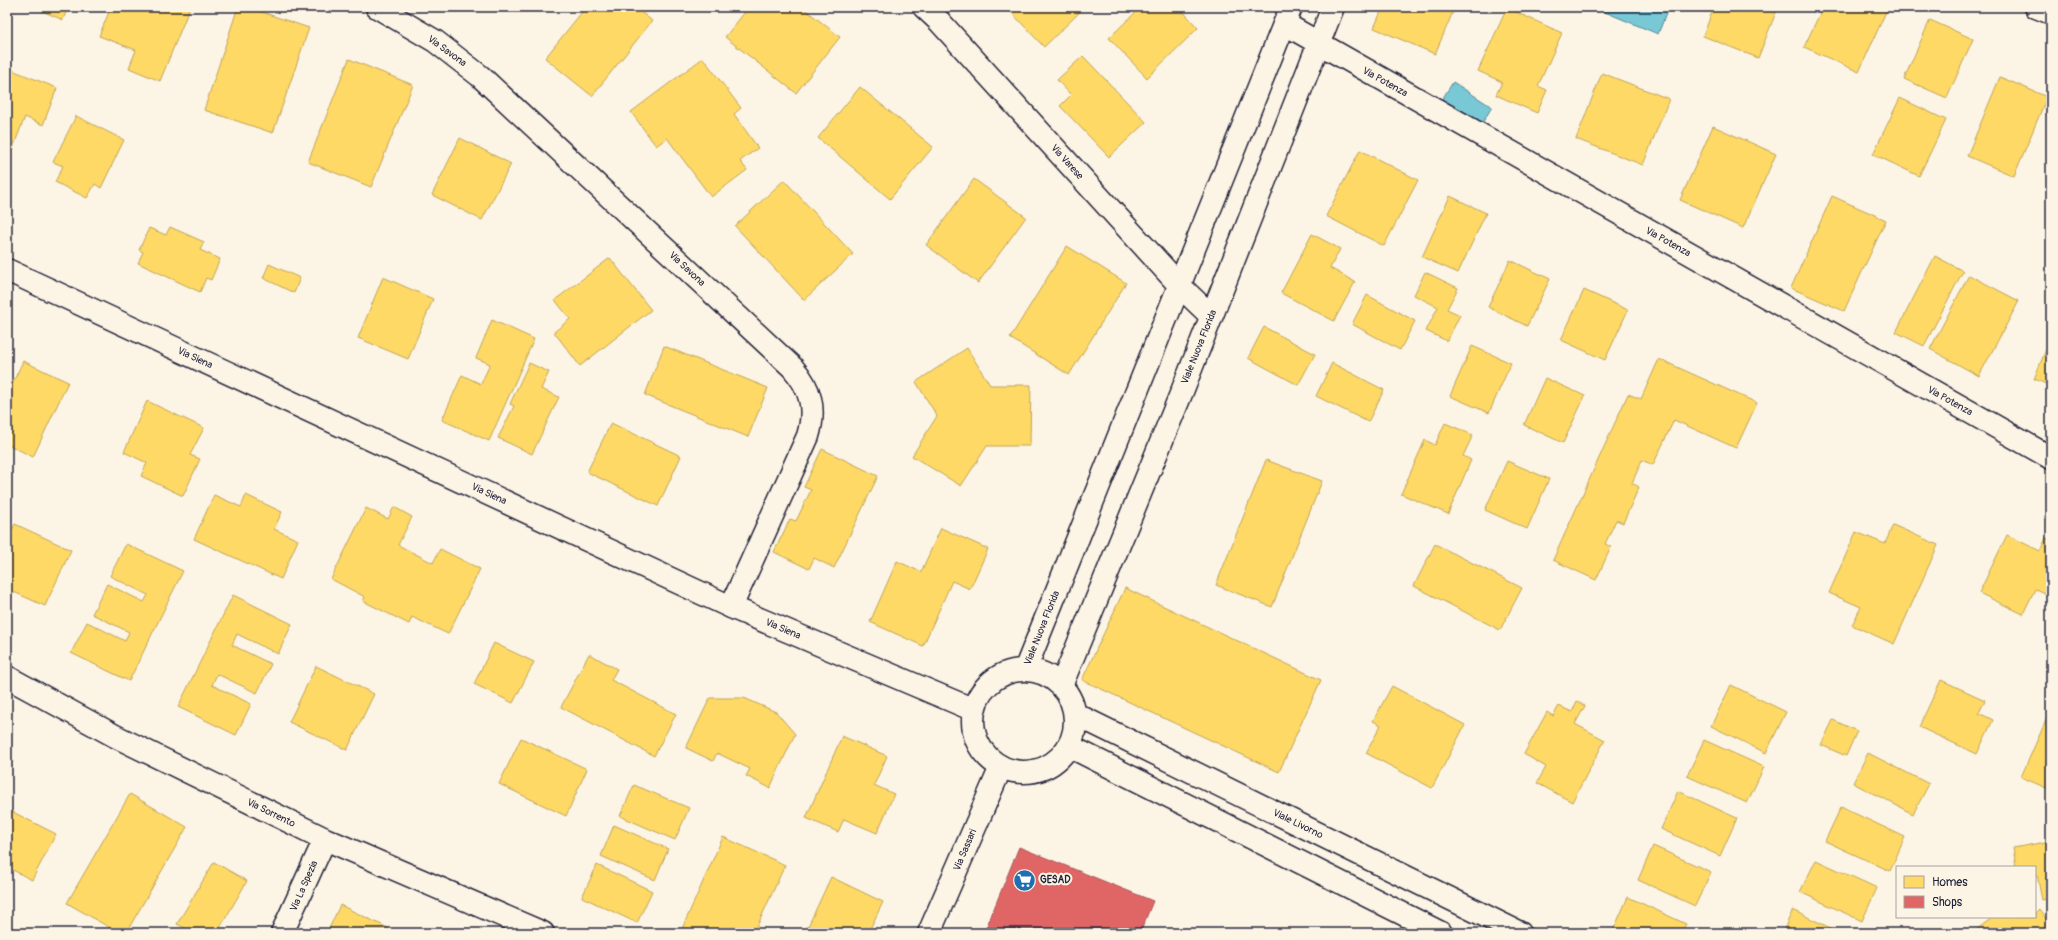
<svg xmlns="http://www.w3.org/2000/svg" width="2058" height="940" viewBox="0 0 2058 940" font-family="Pangolin,sans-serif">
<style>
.water{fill:#79c8d5;stroke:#568697}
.homes{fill:#ffd966;stroke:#bda259}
.shops{fill:#e06666;stroke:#a75259}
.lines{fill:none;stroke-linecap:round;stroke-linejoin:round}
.minor-casing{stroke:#22223b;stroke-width:25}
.minor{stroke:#fcf5e5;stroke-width:22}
.labels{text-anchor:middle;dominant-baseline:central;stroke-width:4;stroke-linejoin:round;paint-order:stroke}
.street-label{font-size:10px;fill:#22223b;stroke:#fcf5e5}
.poi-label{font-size:10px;font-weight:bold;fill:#22223b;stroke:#fcf5e5;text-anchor:start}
</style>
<rect width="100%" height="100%" fill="#fcf5e5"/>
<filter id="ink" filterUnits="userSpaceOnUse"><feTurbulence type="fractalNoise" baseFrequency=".025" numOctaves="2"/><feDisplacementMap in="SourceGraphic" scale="8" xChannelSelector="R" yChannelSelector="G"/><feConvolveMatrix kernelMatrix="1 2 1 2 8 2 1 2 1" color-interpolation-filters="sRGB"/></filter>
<g filter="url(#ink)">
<path class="water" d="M 1601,7 L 1663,7 L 1668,9 L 1658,34 L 1600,10 Z
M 1453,82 L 1492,107 L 1478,130 L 1439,104 Z"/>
<path class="homes" d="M 33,7 L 68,7 L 63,20 Z
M 111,7 L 190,7 L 160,81 L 129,68 L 136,50 L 99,36 Z
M 238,7 L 247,7 L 309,28 L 273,133 L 204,110 Z
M 586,7 L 635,7 L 652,21 L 592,96 L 545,58 Z
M 749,7 L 802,7 L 840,37 L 796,93 L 725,37 Z
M 1009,7 L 1085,7 L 1044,47 L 1008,9 Z
M 1141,7 L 1179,7 L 1198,28 L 1147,78 L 1109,38 Z
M 1383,7 L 1455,7 L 1435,54 L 1374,28 Z
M 1714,7 L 1778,7 L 1758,58 L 1703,36 Z
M 1823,7 L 1888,7 L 1859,72 L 1804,47 Z
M 1507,8 L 1562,33 L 1538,86 L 1547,90 L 1537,113 L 1496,95 L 1502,82 L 1478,71 Z
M 1930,20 L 1973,39 L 1947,98 L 1904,79 Z
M 1083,56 L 1146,122 L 1109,157 L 1060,106 L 1071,95 L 1057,80 Z
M 703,58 L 741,108 L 734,114 L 758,148 L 740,161 L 747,170 L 711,197 L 667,138 L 656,146 L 631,112 Z
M 349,59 L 413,85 L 371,187 L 308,162 Z
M 7,68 L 57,88 L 43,125 L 25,117 L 7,163 Z
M 1602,73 L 1669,99 L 1643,165 L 1576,139 Z
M 2000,77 L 2047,97 L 2014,176 L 1967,156 Z
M 860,87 L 933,147 L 890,199 L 818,138 Z
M 1900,98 L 1946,120 L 1919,176 L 1873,154 Z
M 76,116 L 124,140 L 101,188 L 95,184 L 87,198 L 55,182 L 63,166 L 53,162 Z
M 1713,126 L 1776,154 L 1743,228 L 1680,200 Z
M 460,138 L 511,164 L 482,220 L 432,195 Z
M 1360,150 L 1418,180 L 1384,246 L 1326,216 Z
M 974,179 L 1026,217 L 978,283 L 926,245 Z
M 784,180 L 853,254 L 804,300 L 735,226 Z
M 1450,196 L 1486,213 L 1458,273 L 1422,257 Z
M 1832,196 L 1886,220 L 1844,311 L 1791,288 Z
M 170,227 L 204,242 L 200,250 L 220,259 L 211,280 L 206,278 L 200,292 L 138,263 L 143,252 L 139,250 L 149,228 L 166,235 Z
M 1312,234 L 1340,249 L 1330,268 L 1355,282 L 1334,321 L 1281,293 Z
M 1067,246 L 1126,283 L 1069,375 L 1010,338 Z
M 1935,256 L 1963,271 L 1924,346 L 1896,332 Z
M 610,258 L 651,310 L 580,366 L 554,332 L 570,319 L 555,300 Z
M 1510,260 L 1550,279 L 1527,326 L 1488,307 Z
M 269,264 L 300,278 L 294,293 L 263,278 Z
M 1425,272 L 1458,288 L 1447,309 L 1460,315 L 1447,341 L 1426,331 L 1438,307 L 1414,295 Z
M 1969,275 L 2019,301 L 1979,376 L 1930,349 Z
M 383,277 L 433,299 L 408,359 L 358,338 Z
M 1584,290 L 1628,310 L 1605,360 L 1561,340 Z
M 1367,295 L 1415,321 L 1400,350 L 1352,324 Z
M 492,320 L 534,339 L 489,441 L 442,420 L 462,375 L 481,384 L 490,364 L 476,358 Z
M 1264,327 L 1315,354 L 1298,385 L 1248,358 Z
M 2051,337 L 2051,386 L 2034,379 Z
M 664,346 L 768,388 L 748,437 L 645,395 Z
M 1472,346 L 1511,363 L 1489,413 L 1450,396 Z
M 967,348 L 990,385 L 1031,385 L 1030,446 L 987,446 L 961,486 L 912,456 L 937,416 L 916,382 Z
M 1659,359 L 1757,403 L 1736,448 L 1674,420 L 1653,465 L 1642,460 L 1632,483 L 1639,487 L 1623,523 L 1616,520 L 1605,544 L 1611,547 L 1596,580 L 1553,560 L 1628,394 L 1641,399 Z
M 23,361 L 68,382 L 33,457 L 7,444 L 7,395 Z
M 529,363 L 549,372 L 541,389 L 559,397 L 532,454 L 498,438 L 514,406 L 510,404 Z
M 1332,363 L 1384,390 L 1368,422 L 1316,396 Z
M 1545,378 L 1585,396 L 1563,443 L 1524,425 Z
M 147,401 L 204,428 L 190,455 L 200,459 L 183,496 L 141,476 L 147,463 L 124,452 Z
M 611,423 L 681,456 L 658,506 L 587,472 Z
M 1445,423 L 1473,435 L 1463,456 L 1471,460 L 1448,514 L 1401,494 L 1425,440 L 1435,445 Z
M 822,449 L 878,476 L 834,568 L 814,558 L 809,569 L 774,552 L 790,519 L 796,521 L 811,490 L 804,487 Z
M 1266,460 L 1322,481 L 1272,607 L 1216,585 Z
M 1507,461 L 1549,479 L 1527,529 L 1485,510 Z
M 214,495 L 241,507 L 246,495 L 282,512 L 274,529 L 298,540 L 281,579 L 194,539 Z
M 394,507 L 412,517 L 398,545 L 433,563 L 440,549 L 480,569 L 448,634 L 412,617 L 409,624 L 363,601 L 365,597 L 331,579 L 366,508 L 388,519 Z
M 15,524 L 71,550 L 45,606 L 7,589 L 7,540 Z
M 1893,525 L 1938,545 L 1894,644 L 1852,625 L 1861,607 L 1829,593 L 1856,532 L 1885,544 Z
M 941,528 L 988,549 L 970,589 L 952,581 L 923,646 L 870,622 L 897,561 L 921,572 Z
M 2007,535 L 2040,551 L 2046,538 L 2051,540 L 2051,596 L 2035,589 L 2023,614 L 1979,593 Z
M 126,544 L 183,571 L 129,681 L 71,653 L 87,622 L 125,641 L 129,632 L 92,614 L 107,584 L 144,602 L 148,595 L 110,576 Z
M 1435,544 L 1522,588 L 1500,630 L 1414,586 Z
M 1125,588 L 1321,680 L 1279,772 L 1082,680 Z
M 233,595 L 292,624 L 278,654 L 237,634 L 232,645 L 271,664 L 257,693 L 217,674 L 212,685 L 251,704 L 236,735 L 178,707 Z
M 494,643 L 534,662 L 513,703 L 474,684 Z
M 589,654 L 617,669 L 611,680 L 676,714 L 654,756 L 561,707 Z
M 316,666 L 374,694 L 347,750 L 289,722 Z
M 1941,680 L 1985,700 L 1979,713 L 1993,720 L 1977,754 L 1919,727 Z
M 1731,685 L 1786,712 L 1766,753 L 1711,726 Z
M 1392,686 L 1465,725 L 1432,788 L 1366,753 L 1381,725 L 1373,721 Z
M 710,698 L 744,698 L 776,712 L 795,734 L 770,788 L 746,776 L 750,769 L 717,753 L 713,761 L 686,748 Z
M 1577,701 L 1585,706 L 1575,724 L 1605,740 L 1572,802 L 1537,783 L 1546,767 L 1524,754 L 1547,712 L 1553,716 L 1559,706 L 1572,712 Z
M 2051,709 L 2051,790 L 2021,777 Z
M 1833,720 L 1857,731 L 1846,756 L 1821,745 Z
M 842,736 L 887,756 L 874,785 L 894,794 L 877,833 L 844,819 L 838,832 L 806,818 Z
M 521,738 L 587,769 L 566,816 L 499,784 Z
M 1704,740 L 1764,767 L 1747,803 L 1687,776 Z
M 1868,753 L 1929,784 L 1913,814 L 1853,783 Z
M 634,785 L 689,808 L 675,840 L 620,816 Z
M 1678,791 L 1737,818 L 1720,856 L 1661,829 Z
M 130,794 L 187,827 L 126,933 L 119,933 L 67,903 Z
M 1841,807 L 1905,837 L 1890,871 L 1825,841 Z
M 7,809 L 56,834 L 32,880 L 7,867 Z
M 614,825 L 668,849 L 655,880 L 601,856 Z
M 723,837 L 785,865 L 754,933 L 686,933 L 681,931 Z
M 2051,841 L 2051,898 L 2042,900 L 2037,875 L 2035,875 L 2035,867 L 2016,867 L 2013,848 Z
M 1653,846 L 1711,872 L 1695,906 L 1638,880 Z
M 1816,860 L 1877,888 L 1862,921 L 1800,892 Z
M 214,862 L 247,881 L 217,933 L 194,933 L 177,924 Z
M 597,865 L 652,891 L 637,923 L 582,897 Z
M 831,877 L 883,902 L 868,933 L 805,933 Z
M 1628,897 L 1686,924 L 1681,933 L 1618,933 L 1613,931 Z
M 340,905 L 388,928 L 386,933 L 327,933 Z
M 2039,909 L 2051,925 L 2042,933 L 1972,933 L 1993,917 L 2035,917 L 2035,913 Z
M 1793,910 L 1841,933 L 1782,933 Z"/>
<path class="shops" d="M 1019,847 L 1153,901 L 1140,933 L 984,933 Z"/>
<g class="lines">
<defs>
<path id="minor" d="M 377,7 L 435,41 L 480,76 L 792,367 C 811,388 816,409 808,436 L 731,607
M 924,7 L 939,21 L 1181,287 L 1211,316
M 2036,7 L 2051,13
M 1285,24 L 2051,458
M 7,270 L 731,607 L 974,710
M 1025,670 L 1291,7
M973 721a51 51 0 1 1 102 0a51 51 0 1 1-102 0Z
M 7,677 L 115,736 L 325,839 L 543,933
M 1061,686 L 1183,389 L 1333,7
M 1075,714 L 1520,933
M 1069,746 L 1441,933
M 282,933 L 325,839
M 929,933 L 1001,767"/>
</defs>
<use href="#minor" class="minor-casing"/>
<use href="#minor" class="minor"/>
</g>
</g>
<defs>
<symbol id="supermarket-disc" viewBox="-11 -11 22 22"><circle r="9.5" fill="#1f6fb2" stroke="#fcf5e5"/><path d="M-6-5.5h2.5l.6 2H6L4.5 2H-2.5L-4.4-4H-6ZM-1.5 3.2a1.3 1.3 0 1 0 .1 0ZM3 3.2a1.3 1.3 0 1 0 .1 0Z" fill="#fff"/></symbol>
</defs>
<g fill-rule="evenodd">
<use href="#supermarket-disc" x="1012" y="868" width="25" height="25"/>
</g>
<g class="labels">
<g class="street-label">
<text transform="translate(447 51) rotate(36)">Via Savona</text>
<text transform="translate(1385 82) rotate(29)">Via Potenza</text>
<text transform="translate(1067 162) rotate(48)">Via Varese</text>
<text transform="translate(1668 242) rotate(29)">Via Potenza</text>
<text transform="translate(687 269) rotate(43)">Via Savona</text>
<text transform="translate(1199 347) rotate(-68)">Viale Nuova Florida</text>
<text transform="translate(195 358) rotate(25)">Via Siena</text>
<text transform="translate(1950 401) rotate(29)">Via Potenza</text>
<text transform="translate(489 494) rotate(25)">Via Siena</text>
<text transform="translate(1042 628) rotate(-68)">Viale Nuova Florida</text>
<text transform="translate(783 629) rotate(23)">Via Siena</text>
<text transform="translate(271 813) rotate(26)">Via Sorrento</text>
<text transform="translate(1298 824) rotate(26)">Viale Livorno</text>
<text transform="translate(965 850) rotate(-67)">Via Sassari</text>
<text transform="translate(304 886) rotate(-66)">Via La Spezia</text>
</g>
<g class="poi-label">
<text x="1040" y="880">GESAD</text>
</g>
</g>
<rect width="2058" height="940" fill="none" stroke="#fcf5e5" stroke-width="24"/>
<rect x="12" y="12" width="2034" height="916" fill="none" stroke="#22223b" stroke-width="1.5" filter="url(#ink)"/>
<rect x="1896" y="866" width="140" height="52" fill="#fcf5e5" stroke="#a5a1a1"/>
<rect x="1904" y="876" width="20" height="12" fill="#ffd966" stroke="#a5a1a1"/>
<text x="1932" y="886" font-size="12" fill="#22223b">Homes</text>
<rect x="1904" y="896" width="20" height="12" fill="#e06666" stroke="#a5a1a1"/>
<text x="1932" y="906" font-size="12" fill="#22223b">Shops</text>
</svg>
